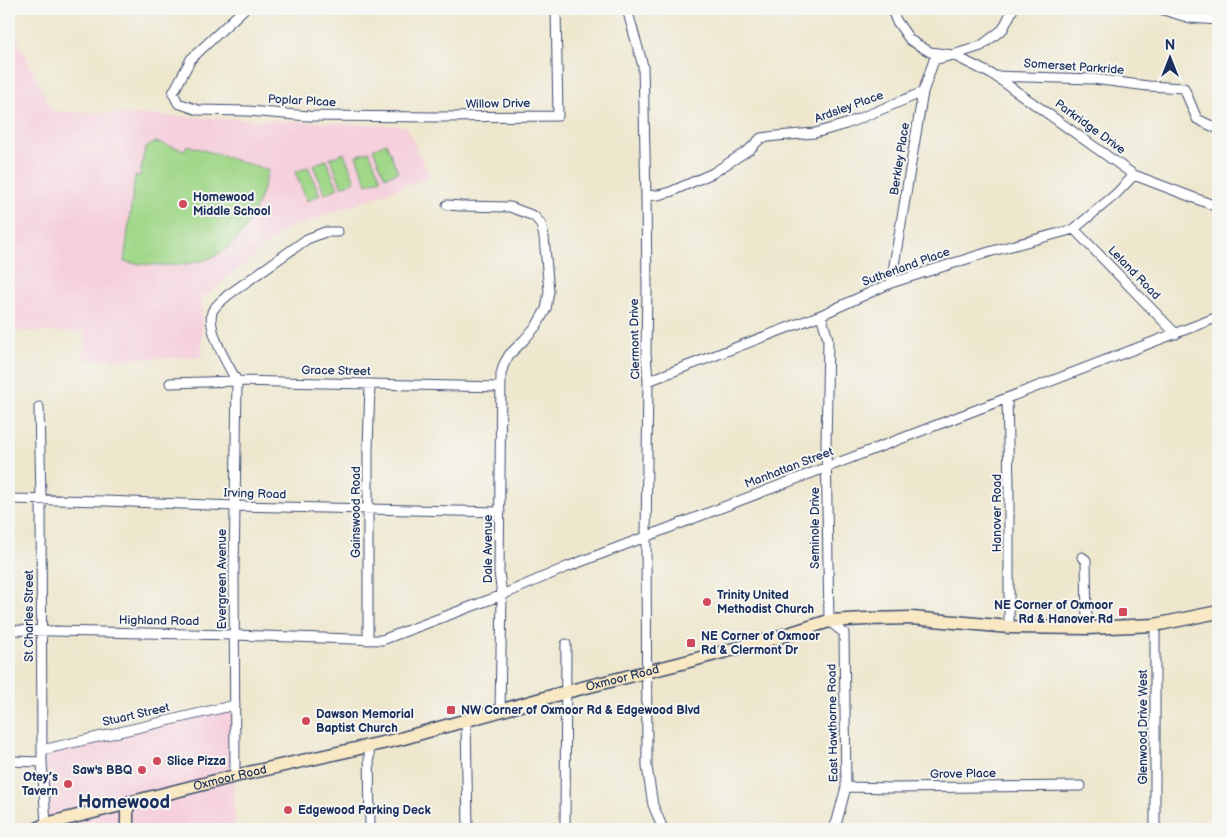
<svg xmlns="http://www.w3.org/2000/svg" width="1227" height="838" viewBox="0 0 1227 838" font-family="'Balsamiq Sans',sans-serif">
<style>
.built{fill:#f5cfdc}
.green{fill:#a0d788;stroke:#5e8373}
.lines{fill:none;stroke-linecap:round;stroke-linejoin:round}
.street-casing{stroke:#3b4b6f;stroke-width:11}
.secondary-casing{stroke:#3b4b6f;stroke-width:15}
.street{stroke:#fff;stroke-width:9}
.secondary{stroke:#f8e8c3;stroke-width:12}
.poi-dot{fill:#d1495b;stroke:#f6f6f2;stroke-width:2}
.labels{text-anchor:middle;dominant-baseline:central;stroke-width:4;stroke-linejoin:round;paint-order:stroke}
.street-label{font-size:12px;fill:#1b2f5e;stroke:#f6f6f2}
.poi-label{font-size:12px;font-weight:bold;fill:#1b2f5e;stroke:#f6f6f2;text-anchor:start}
.district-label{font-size:18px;font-weight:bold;fill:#1b2f5e;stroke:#f6f6f2}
</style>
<rect width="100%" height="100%" fill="#f6f6f2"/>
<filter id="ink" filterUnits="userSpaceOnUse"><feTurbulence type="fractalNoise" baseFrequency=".02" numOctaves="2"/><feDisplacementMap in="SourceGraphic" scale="10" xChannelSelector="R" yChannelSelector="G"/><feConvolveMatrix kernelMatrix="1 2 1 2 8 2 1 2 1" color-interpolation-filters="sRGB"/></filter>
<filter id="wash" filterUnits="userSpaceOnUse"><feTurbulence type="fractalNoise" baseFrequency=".0096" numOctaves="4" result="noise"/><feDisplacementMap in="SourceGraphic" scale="20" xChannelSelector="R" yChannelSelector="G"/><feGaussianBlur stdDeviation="1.12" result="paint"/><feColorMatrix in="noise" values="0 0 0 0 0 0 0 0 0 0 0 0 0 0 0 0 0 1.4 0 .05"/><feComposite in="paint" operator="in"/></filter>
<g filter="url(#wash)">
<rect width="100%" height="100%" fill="#eee7ce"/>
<path class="built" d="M 9,21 L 52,111 L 406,126 L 430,177 L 285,230 L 202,299 L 202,357 L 84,360 L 84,332 L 9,331 Z
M 233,707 L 235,829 L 47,829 L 45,753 Z"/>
<path class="green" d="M 156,142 L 185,150 L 187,145 L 268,170 C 261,200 248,235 222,252 C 196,269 153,266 124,262 L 135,176 L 140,176 L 145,148 Z
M 386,143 L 398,172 L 385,177 L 373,149 Z
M 369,151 L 381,179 L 367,184 L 356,156 Z
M 344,153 L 355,181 L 342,187 L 330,158 Z
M 326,160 L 338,188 L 325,194 L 313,165 Z
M 308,167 L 320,195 L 307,201 L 295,172 Z"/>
</g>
<g filter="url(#ink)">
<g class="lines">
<defs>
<path id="street" d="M 244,9 L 191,59 L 173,93 L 178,103 L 198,110 L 248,111 L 309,116 L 438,117 L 558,116 L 556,9
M 627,9 L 643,66 L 646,196 L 647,289 L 646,353 L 648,381 L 646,537 L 647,767 L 653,805 L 663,829
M 892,9 L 896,20 L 910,40 L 930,52 L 953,55 L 981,46 L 1003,29 L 1013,9
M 1160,9 L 1190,18 L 1218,20
M 995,76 L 1093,79 L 1148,86 L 1184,88 L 1197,119 L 1218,129
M 646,196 L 658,195 L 670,192 L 713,173 L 750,149 L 761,138 L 776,136 L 815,133 L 846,124 L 923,92
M 447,205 L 462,206 L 510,207 L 534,216 L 541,224 L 544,237 L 549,291 L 546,309 L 537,325 L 524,340 L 509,355 L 504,364 L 501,374 L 499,572 L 502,595 L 500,711
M 1074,229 L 1176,334
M 891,283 L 923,92 L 934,60 L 953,55 L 995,76 L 1134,175 L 1218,207
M 821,315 L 828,339 L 826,445 L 829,621 L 844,633 L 846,787 L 837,821 L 833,829
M 237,381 C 228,366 207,330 212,312 C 215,305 223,300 228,295 L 307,239 L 325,232 L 338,232
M 648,381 L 821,315 L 891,283 L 989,252 L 1074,229 L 1116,194 L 1134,175
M 170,383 L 237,381 L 500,387
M 1007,399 L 1009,484 L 1009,627
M 39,407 L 41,499 L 42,762 L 46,824
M 9,499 L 105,501 L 235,506 L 500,512
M 1082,557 L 1086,560 L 1087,628
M 1155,625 L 1155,829
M 9,630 L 234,635 L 382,640 L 502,595 L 567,567 L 1218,317
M 368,640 L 368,449 L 370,384
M 466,721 L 468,829
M 369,746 L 370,829
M 42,750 L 235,705
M 9,761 L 42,762
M 235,776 L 234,569 L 237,381
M 846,787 L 894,788 L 1081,786
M 565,829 L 566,644"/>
<g id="secondary">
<path d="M 127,803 L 127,829"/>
<path id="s1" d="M 37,829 L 46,824 L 235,776 L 400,739 L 566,692 L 678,664 L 779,637 L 829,621 L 866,619 L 912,618 L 1009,627 L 1087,628 L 1155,625 L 1218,612"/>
</g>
</defs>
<use href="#street" class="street-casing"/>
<use href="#secondary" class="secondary-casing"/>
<use href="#street" class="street"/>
<use href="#secondary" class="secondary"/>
</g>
</g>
<g class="poi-dot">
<circle cx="183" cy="204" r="5"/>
<circle cx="707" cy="602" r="5"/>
<rect x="1118" y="607" width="10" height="10" rx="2.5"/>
<rect x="686" y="638" width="10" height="10" rx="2.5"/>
<rect x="446" y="705" width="10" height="10" rx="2.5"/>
<circle cx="306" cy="721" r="5"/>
<circle cx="157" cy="761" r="5"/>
<circle cx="142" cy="770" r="5"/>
<circle cx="68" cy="784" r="5"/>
<circle cx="288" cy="810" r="5"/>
</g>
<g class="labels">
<g class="street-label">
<text transform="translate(1074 67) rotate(4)">Somerset Parkride</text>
<text transform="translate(302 101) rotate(3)">Poplar Plcae</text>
<text transform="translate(498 104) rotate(-1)">Willow Drive</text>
<text transform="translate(849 107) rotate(-20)">Ardsley Place</text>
<text transform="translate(1090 127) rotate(36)">Parkridge Drive</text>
<text transform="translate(900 159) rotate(-81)">Berkley Place</text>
<text transform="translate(906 267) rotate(-20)">Sutherland Place</text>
<text transform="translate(1134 273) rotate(46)">Leland Road</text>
<text transform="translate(635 339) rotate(-91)">Clermont Drive</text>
<text transform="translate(336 371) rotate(1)">Grace Street</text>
<text transform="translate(789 468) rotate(-21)">Manhattan Street</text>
<text transform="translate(255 494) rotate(2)">Irving Road</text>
<text transform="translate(356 512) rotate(-90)">Gainswood Road</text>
<text transform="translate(997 513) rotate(-90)">Hanover Road</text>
<text transform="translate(815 528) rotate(-90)">Seminole Drive</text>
<text transform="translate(488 549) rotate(-90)">Dale Avenue</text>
<text transform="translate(222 579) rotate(-90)">Evergreen Avenue</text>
<text transform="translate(29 616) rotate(-90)">St Charles Street</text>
<text transform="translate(159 621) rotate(1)">Highland Road</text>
<text stroke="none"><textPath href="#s1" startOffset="605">Oxmoor Road</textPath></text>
<text transform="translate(136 715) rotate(-13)">Stuart Street</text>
<text transform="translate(833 723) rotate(-91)">East Hawthorne Road</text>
<text transform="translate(1143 727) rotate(-90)">Glenwood Drive West</text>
<text transform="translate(963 774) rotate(-1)">Grove Place</text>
<text stroke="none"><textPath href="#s1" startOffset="200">Oxmoor Road</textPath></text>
</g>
<g class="poi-label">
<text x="193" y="197">Homewood<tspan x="193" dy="14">Middle School</tspan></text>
<text x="717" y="595">Trinity United<tspan x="717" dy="14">Methodist Church</tspan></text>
<text x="1113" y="605" text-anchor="end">NE Corner of Oxmoor<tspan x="1113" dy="14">Rd &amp; Hanover Rd</tspan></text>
<text x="701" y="636">NE Corner of Oxmoor<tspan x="701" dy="14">Rd &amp; Clermont Dr</tspan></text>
<text x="461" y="710">NW Corner of Oxmoor Rd &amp; Edgewood Blvd</text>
<text x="316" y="714">Dawson Memorial<tspan x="316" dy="14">Baptist Church</tspan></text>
<text x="167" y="761">Slice Pizza</text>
<text x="132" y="770" text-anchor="end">Saw's BBQ</text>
<text x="58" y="777" text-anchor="end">Otey’s<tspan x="58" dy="14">Tavern</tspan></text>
<text x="298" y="810">Edgewood Parking Deck</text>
</g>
<g class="district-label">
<text x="124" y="802">Homewood</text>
</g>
</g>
<rect width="1227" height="838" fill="none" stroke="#f6f6f2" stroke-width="30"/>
<g transform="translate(1170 58)" stroke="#f6f6f2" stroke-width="4" paint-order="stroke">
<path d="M0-4L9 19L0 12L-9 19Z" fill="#1b2f5e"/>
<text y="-8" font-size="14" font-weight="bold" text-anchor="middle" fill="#1b2f5e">N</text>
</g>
</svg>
